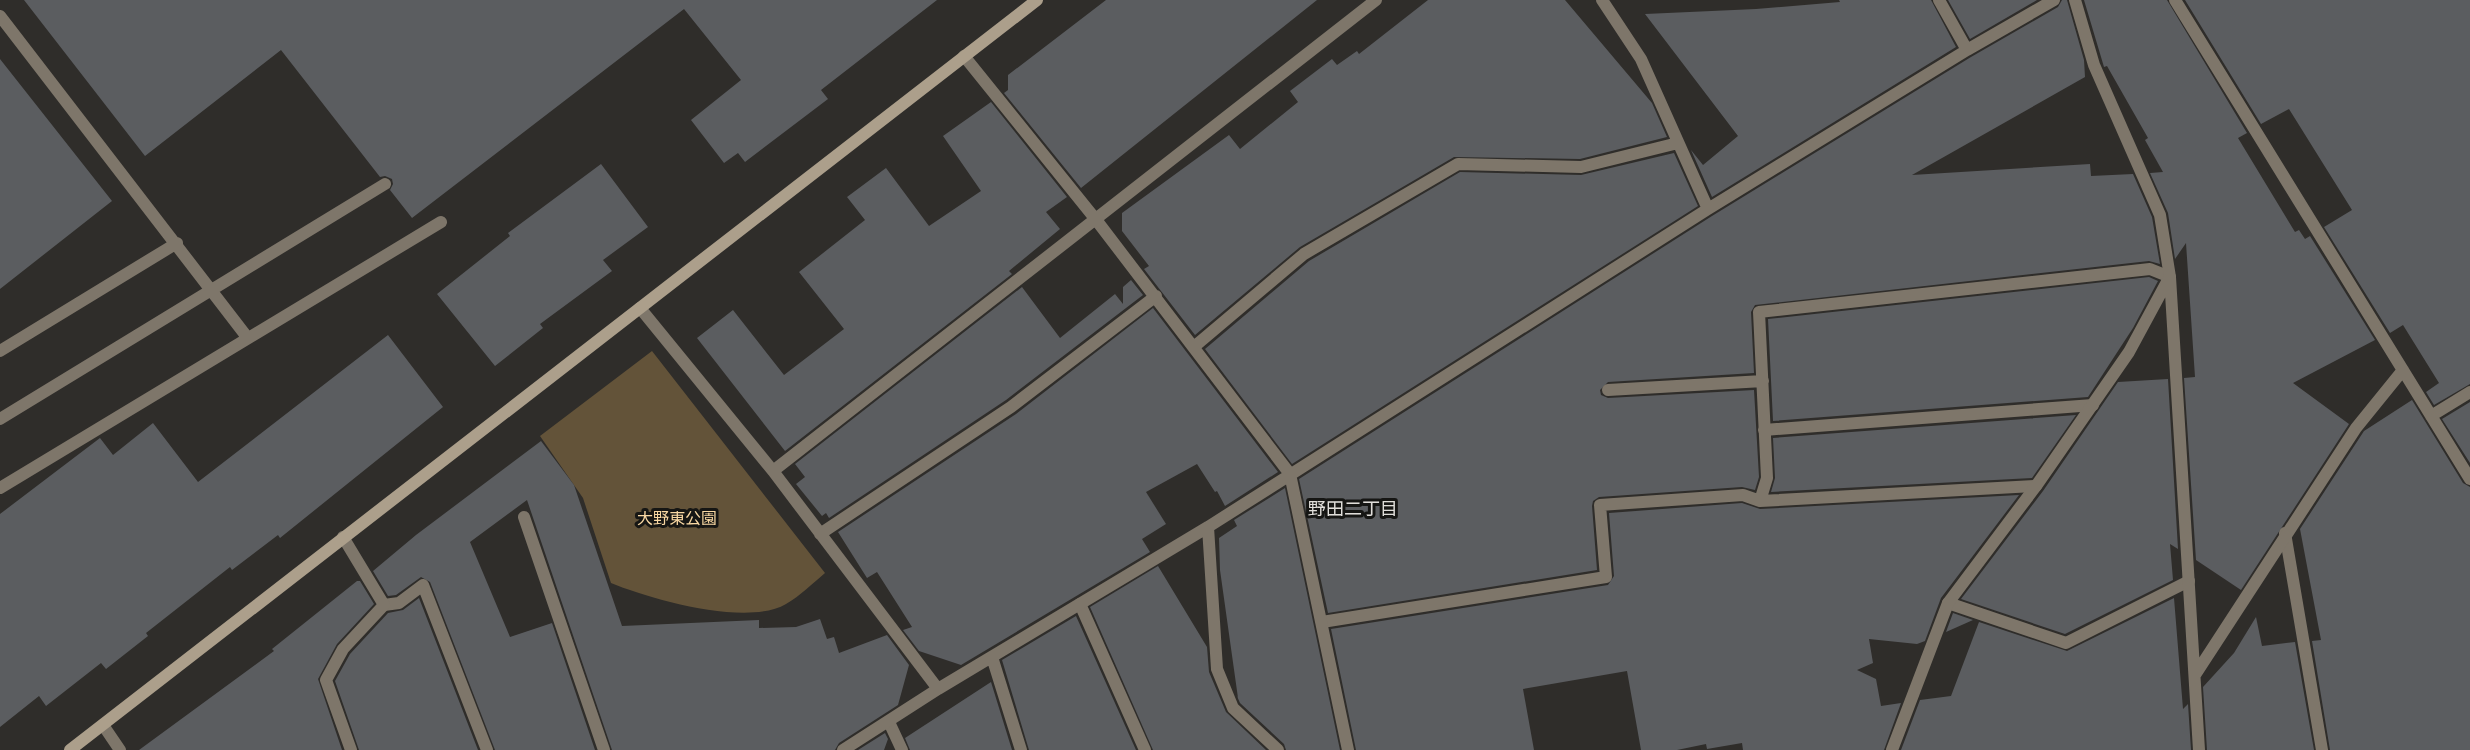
<svg xmlns="http://www.w3.org/2000/svg" width="2470" height="750" viewBox="0 0 2470 750" font-family="Poppins,'Noto Sans JP',sans-serif">
<style>
.green{fill:#635339}
.building{fill:#5b5d60}
.lines{fill:none;stroke-linecap:round;stroke-linejoin:round}
.lane{stroke:#7e766a;stroke-width:12}
.street{stroke:#7e766a;stroke-width:12}
.secondary{stroke:#ac9f8b;stroke-width:12}
.labels{text-anchor:middle;dominant-baseline:central;stroke-width:6;stroke-linejoin:round;paint-order:stroke}
.park-label{font-size:16px;fill:#f9d8a3;stroke:#161614}
.neighbourhood-label{font-size:18px;fill:#e0deda;stroke:#161614}
</style>
<rect width="100%" height="100%" fill="#2f2d2a"/>
<path class="green" d="M 652,351 L 825,573 C 813,583 800,596 786,604 C 747,627 650,599 611,583 L 583,498 L 540,436 Z"/>
<path class="building" d="M 24,0 L 937,0 L 821,90 L 828,99 L 745,162 L 738,153 L 724,163 L 691,120 L 741,80 L 684,9 L 412,218 L 390,190 L 393,184 L 392,179 L 385,176 L 380,177 L 281,50 L 145,156 Z
M 1106,0 L 1317,0 L 1081,188 L 1004,93 L 1008,90 L 1008,75 Z
M 1428,0 L 1565,0 L 1652,103 L 1667,137 L 1580,159 L 1454,157 L 1300,247 L 1195,335 L 1144,269 L 1149,266 L 1122,231 L 1122,213 L 1229,135 L 1240,149 L 1298,102 L 1290,91 L 1332,59 L 1337,65 L 1357,51 L 1359,54 Z
M 1839,0 L 1931,0 L 1956,47 L 1712,197 L 1691,150 L 1703,165 L 1738,136 L 1645,14 L 1756,9 L 1840,2 Z
M 1948,0 L 2037,0 L 1970,39 Z
M 2062,0 L 2067,0 L 2084,60 L 2085,77 L 1912,175 L 2090,164 L 2091,176 L 2133,174 L 2152,217 L 2160,264 L 2149,261 L 1755,305 L 1751,312 L 1754,373 L 1608,382 L 1600,390 L 1601,395 L 1608,398 L 1754,390 L 1759,477 L 1755,490 L 1742,487 L 1599,497 L 1593,501 L 1592,506 L 1597,570 L 1328,613 L 1299,479 L 1712,216 L 1971,57 L 2058,7 Z
M 2084,0 L 2167,0 L 2247,133 L 2238,138 L 2295,232 L 2299,230 L 2305,239 L 2310,236 L 2375,340 L 2293,383 L 2349,424 L 2241,590 L 2196,560 L 2184,378 L 2195,377 L 2186,243 L 2175,259 L 2168,213 L 2150,173 L 2163,172 L 2145,140 L 2148,138 L 2107,66 L 2104,67 Z
M 2185,0 L 2470,0 L 2470,384 L 2434,405 L 2426,392 L 2439,383 L 2403,325 L 2390,333 L 2324,227 L 2352,210 L 2289,109 L 2261,124 Z
M 0,59 L 112,201 L 0,289 Z
M 991,102 L 1067,197 L 1046,212 L 1060,229 L 1009,271 L 1012,274 L 785,451 L 697,338 L 733,310 L 784,375 L 844,329 L 799,272 L 865,220 L 847,197 L 886,168 L 929,226 L 981,191 L 943,136 Z
M 1674,153 L 1698,206 L 1292,464 L 1205,349 L 1309,261 L 1460,172 L 1581,175 Z
M 601,164 L 648,227 L 603,260 L 612,271 L 540,324 L 543,328 L 495,366 L 437,294 L 510,236 L 508,233 Z
M 2149,277 L 2158,281 L 2133,328 L 2088,397 L 1773,421 L 1768,319 Z
M 1131,280 L 1143,295 L 1006,400 L 829,518 L 826,513 L 822,516 L 796,484 L 805,477 L 795,464 L 1022,287 L 1060,338 L 1115,294 L 1123,304 L 1123,287 Z
M 1153,308 L 1278,472 L 1225,506 L 1217,491 L 1215,492 L 1197,464 L 1146,492 L 1166,524 L 1142,539 L 1150,552 L 961,665 L 919,651 L 903,630 L 912,627 L 877,572 L 867,578 L 838,532 L 1016,414 Z
M 388,335 L 443,407 L 280,538 L 278,535 L 232,570 L 230,567 L 146,633 L 148,636 L 106,669 L 101,663 L 46,706 L 39,696 L 0,727 L 0,514 L 100,438 L 113,455 L 153,423 L 198,482 Z
M 2168,379 L 2178,549 L 2170,544 L 2173,580 L 2065,634 L 1961,599 L 2043,491 L 2118,382 Z
M 2412,400 L 2463,483 L 2470,487 L 2470,750 L 2330,750 L 2312,641 L 2321,640 L 2300,529 L 2364,431 Z
M 2470,402 L 2470,463 L 2442,419 Z
M 2076,415 L 2032,478 L 1771,492 L 1775,478 L 1773,438 Z
M 541,441 L 574,485 L 622,626 L 759,620 L 759,628 L 796,627 L 820,619 L 827,639 L 834,637 L 839,653 L 887,635 L 909,665 L 898,705 L 839,743 L 835,750 L 612,750 L 527,500 L 470,542 L 510,637 L 552,623 L 595,750 L 495,750 L 430,582 L 421,577 L 396,595 L 388,596 L 373,571 L 416,535 Z
M 1285,488 L 1340,750 L 1286,750 L 1284,744 L 1240,703 L 1236,694 L 1238,698 L 1220,570 L 1219,538 L 1237,526 L 1234,520 Z
M 2019,495 L 1941,598 L 1925,641 L 1917,644 L 1869,639 L 1873,663 L 1857,670 L 1876,679 L 1881,706 L 1901,703 L 1884,750 L 1743,750 L 1742,743 L 1707,749 L 1706,744 L 1677,750 L 1641,750 L 1627,671 L 1523,689 L 1534,750 L 1356,750 L 1331,629 L 1608,585 L 1614,576 L 1609,513 L 1742,503 L 1760,509 Z
M 1158,566 L 1207,647 L 1209,672 L 1226,712 L 1266,750 L 1153,750 L 1090,607 Z
M 357,581 L 360,581 L 374,604 L 337,644 L 318,679 L 342,750 L 139,750 L 274,651 L 272,649 Z
M 419,598 L 478,750 L 359,750 L 335,681 L 350,654 L 388,613 L 403,610 Z
M 2174,598 L 2183,709 L 2188,704 L 2191,750 L 1901,750 L 1920,700 L 1951,696 L 1979,622 L 2067,651 Z
M 1953,613 L 1973,620 L 1946,632 Z
M 1076,616 L 1136,750 L 1029,750 L 1002,660 Z
M 2256,617 L 2262,646 L 2295,642 L 2314,750 L 2207,750 L 2203,687 L 2234,653 Z
M 991,682 L 1012,750 L 910,750 L 905,738 Z
M 885,733 L 888,739 L 884,750 L 858,750 Z"/>
<g class="lines">
<path class="lane" d="M 0,16 L 247,337
M 0,351 L 177,243
M 1608,390 L 1763,381
M 0,419 L 385,184
M 1764,430 L 2093,405
M 0,488 L 441,222
M 1760,501 L 1767,478 L 1759,312 L 2150,269 L 2170,277
M 524,517 L 604,750
M 2285,533 L 2322,750
M 1948,603 L 2066,643 L 2189,581
M 1080,604 L 1145,750
M 384,605 L 399,603 L 423,585 L 487,750
M 1322,622 L 1606,577 L 1600,505 L 1743,495 L 1760,501 L 2036,486
M 889,722 L 902,750"/>
<path class="street" d="M 1602,0 L 1641,59 L 1708,209
M 1939,0 L 1967,50
M 2075,0 L 2094,65 L 2160,215 L 2170,277 L 2199,750
M 2175,0 L 2470,479
M 964,56 L 1097,221 L 1290,474 L 1348,750
M 640,308 L 773,471 L 938,689
M 1195,346 L 1304,254 L 1458,164 L 1581,167 L 1678,143
M 2431,416 L 2470,392
M 773,471 L 1376,0
M 1208,527 L 1217,669 L 1233,708 L 1278,750
M 820,534 L 1011,407 L 1156,296
M 343,537 L 384,605 L 343,649 L 326,680 L 351,750
M 992,657 L 1021,750
M 2195,675 L 2356,428 L 2403,370
M 103,725 L 120,750
M 843,750 L 938,689 L 1208,527 L 1708,209 L 1967,50 L 2054,0
M 1892,750 L 1948,603 L 2036,486 L 2129,352 L 2169,278"/>
<path class="secondary" d="M 70,750 L 1037,0"/>
</g>
<g class="labels">
<g class="park-label">
<text x="677" y="518">大野東公園</text>
</g>
<g class="neighbourhood-label">
<text x="1353" y="508">野田二丁目</text>
</g>
</g>
</svg>
